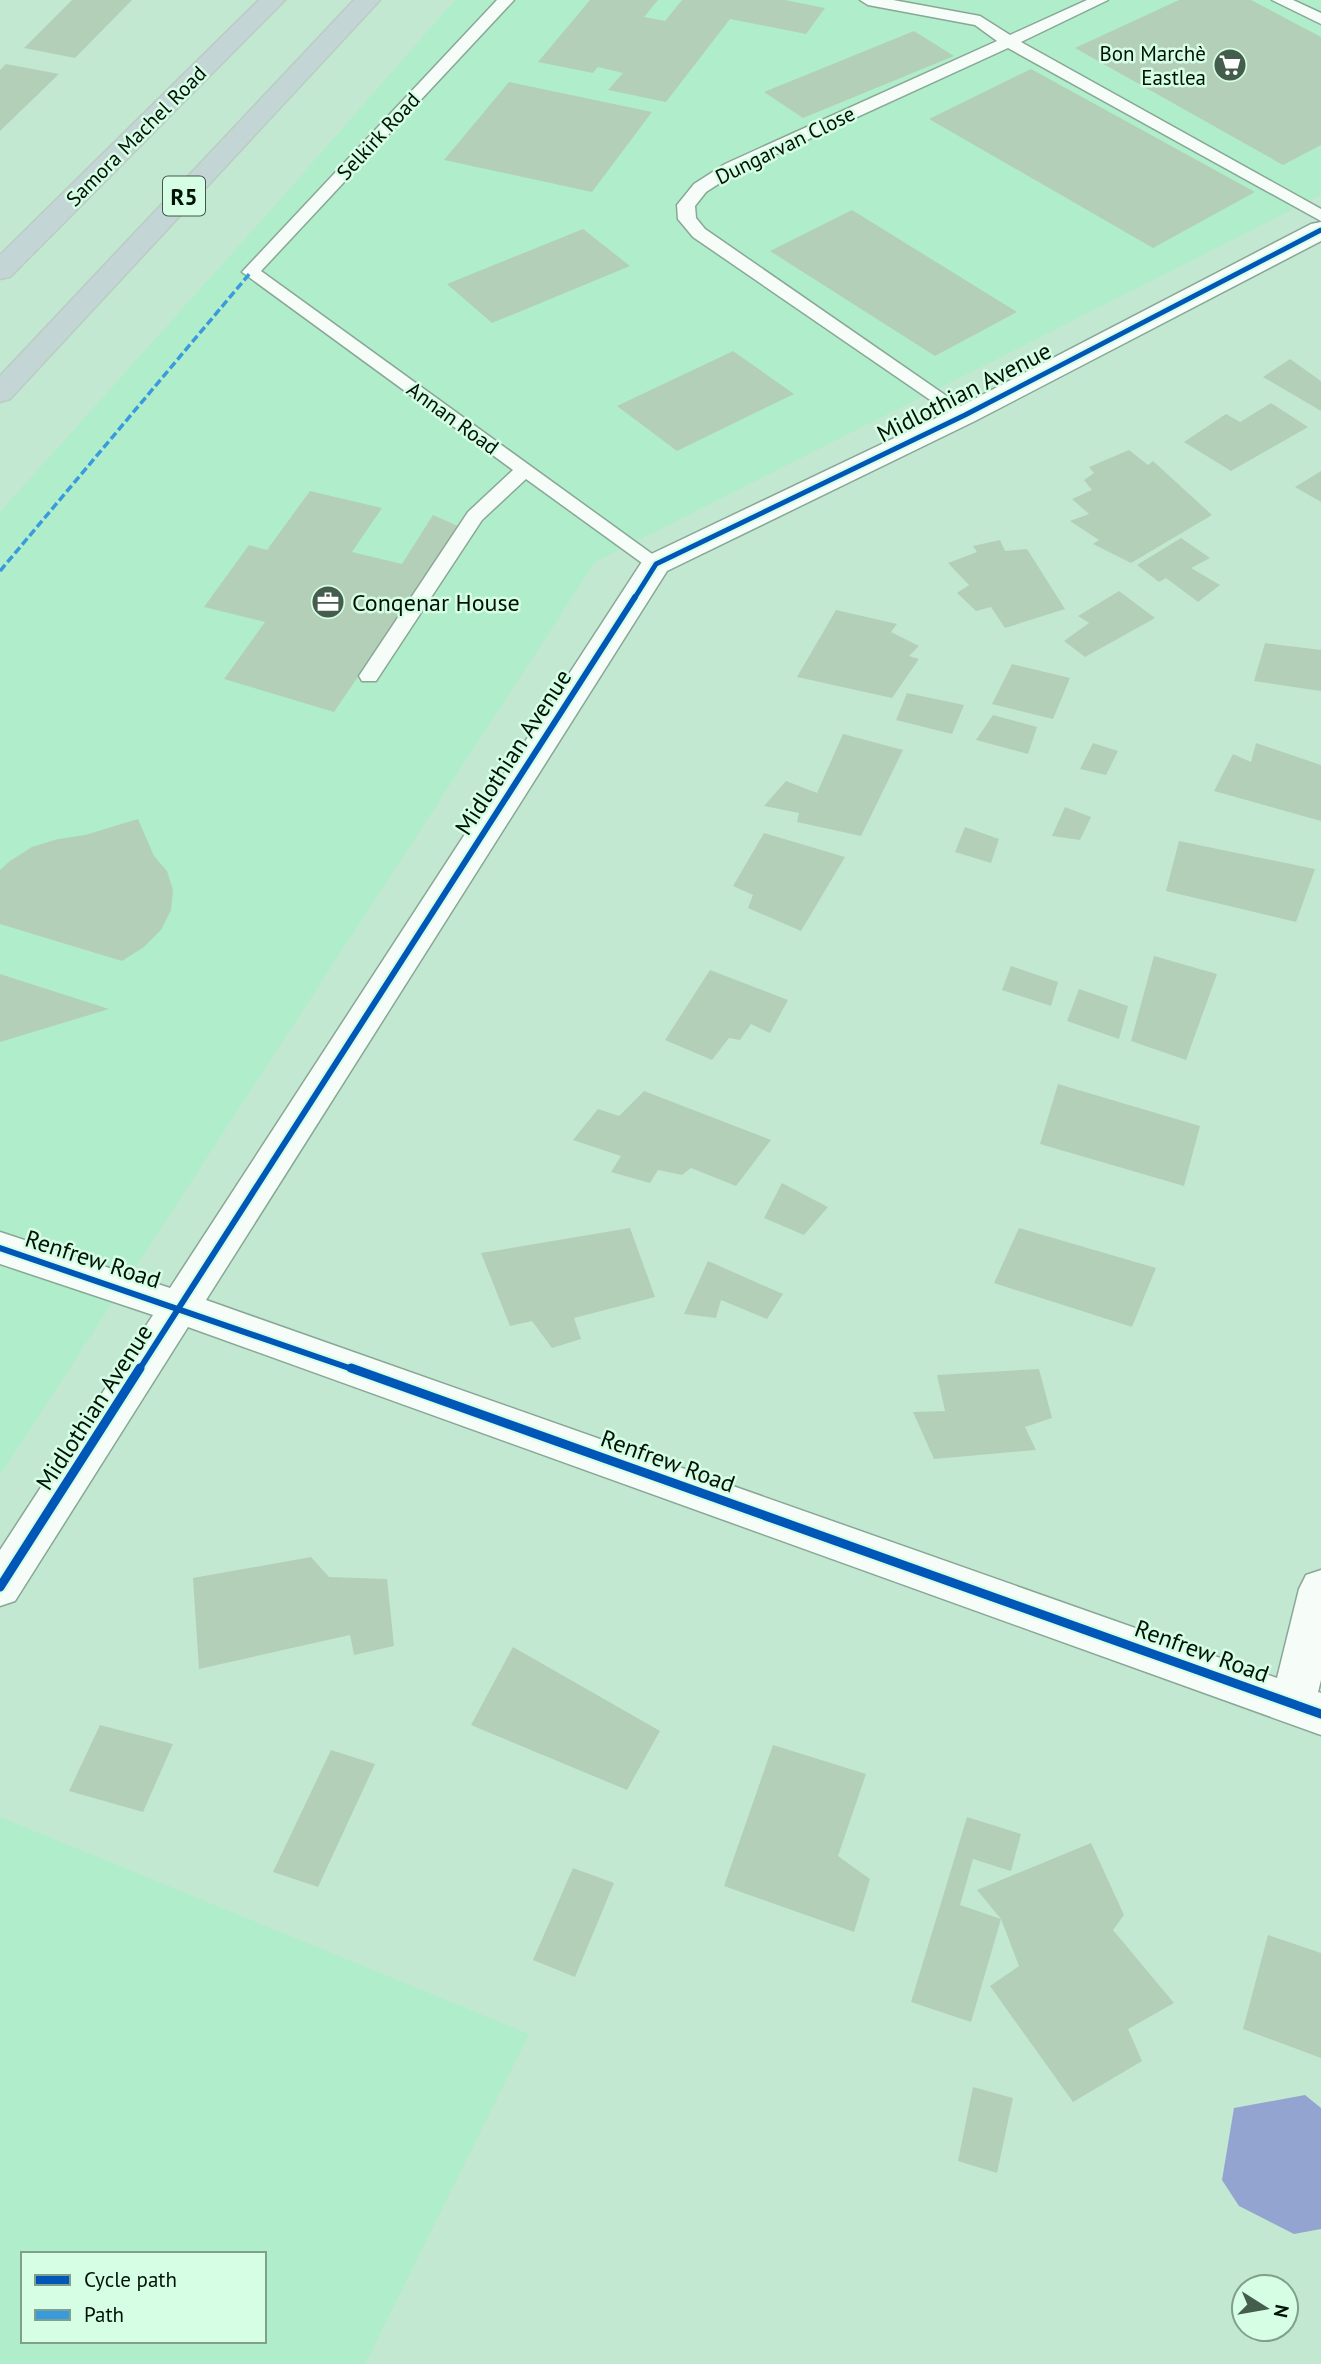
<svg xmlns="http://www.w3.org/2000/svg" width="1321" height="2364" viewBox="0 0 1321 2364" font-family="'PT Sans',sans-serif">
<style>
.built{fill:#b0edca;fill-rule:evenodd}
.water{fill:#93a4d1}
.building{fill:#b4cfb8}
.lines{fill:none;stroke-linecap:round;stroke-linejoin:round}
.lane-casing{stroke:#88a796;stroke-width:3}
.street-casing{stroke:#88a796;stroke-width:3}
.highway-casing{stroke:#bbccc2;stroke-width:3}
.lane{fill:#f6fcf8;fill-rule:evenodd}
.street{fill:#f6fcf8;fill-rule:evenodd}
.highway{fill:#c3d5d5;fill-rule:evenodd}
.quiet{stroke:#399add;stroke-width:3.5;stroke-dasharray:8 3.5;stroke-linecap:butt}
.cycleway-far2-casing{stroke:#d5fee5;stroke-width:9}
.cycleway-far1-casing{stroke:#d5fee5;stroke-width:10}
.cycleway-casing{stroke:#d5fee5;stroke-width:13}
.cycleway-far2{stroke:#0057b8;stroke-width:5}
.cycleway-far1{stroke:#0057b8;stroke-width:6}
.cycleway{stroke:#0057b8;stroke-width:9}
.labels{text-anchor:middle;dominant-baseline:central;stroke-width:5;stroke-linejoin:round;paint-order:stroke}
.far-poi-label{font-size:21px;fill:#001205;stroke:#d5fee5;text-anchor:end}
.far-street-label{font-size:21px;fill:#001205;stroke:#d5fee5}
.shield{fill:#d5fee5;stroke:#405948;stroke-width:2}
.shield-label{font-size:23px;font-weight:bold;fill:#001205}
.street-label{font-size:24px;fill:#001205;stroke:#d5fee5}
.poi-label{font-size:24px;fill:#001205;stroke:#d5fee5;text-anchor:start}
</style>
<rect width="100%" height="100%" fill="#c2e8d2"/>
<path class="built" d="M 455,0 L 1321,0 L 1321,195 L 595,562 L 0,1475 L 0,512 L 263,219 Z
M 0,1817 L 529,2034 L 365,2364 L 0,2364 ZM 23,2254 L 264,2254 L 264,2341 L 23,2341 Z"/>
<path class="water" d="M 1305,2095 L 1321,2108 L 1321,2229 L 1294,2234 L 1239,2206 L 1222,2180 L 1234,2108 Z"/>
<path class="building" d="M 72,0 L 132,0 L 75,58 L 24,48 Z
M 590,0 L 658,0 L 644,17 L 665,21 L 682,0 L 785,0 L 825,8 L 806,34 L 730,19 L 666,102 L 608,90 L 623,73 L 598,67 L 593,73 L 538,62 Z
M 1179,0 L 1251,0 L 1321,37 L 1321,145 L 1283,165 L 1075,48 Z
M 914,31 L 954,56 L 803,118 L 764,92 Z
M 6,64 L 59,74 L 0,131 L 0,70 Z
M 1031,69 L 1255,192 L 1153,248 L 929,119 Z
M 509,82 L 652,112 L 592,192 L 444,160 Z
M 852,210 L 1017,312 L 935,356 L 770,251 Z
M 583,229 L 630,266 L 492,323 L 447,284 Z
M 733,351 L 794,394 L 677,451 L 617,406 Z
M 1290,359 L 1321,381 L 1321,411 L 1263,377 Z
M 1271,403 L 1308,427 L 1231,471 L 1184,442 L 1226,414 L 1240,422 Z
M 1129,450 L 1148,465 L 1153,461 L 1212,515 L 1131,563 L 1093,544 L 1099,540 L 1070,521 L 1089,514 L 1072,499 L 1092,490 L 1084,480 L 1094,473 L 1089,467 Z
M 1321,471 L 1321,502 L 1295,487 Z
M 310,491 L 382,508 L 352,552 L 402,564 L 433,515 L 460,527 L 334,712 L 224,679 L 265,622 L 204,607 L 249,545 L 267,550 Z
M 1181,538 L 1210,558 L 1191,568 L 1220,585 L 1198,602 L 1166,578 L 1159,582 L 1137,565 Z
M 1000,540 L 1005,551 L 1027,549 L 1065,609 L 1005,628 L 991,607 L 976,611 L 957,593 L 969,585 L 948,563 L 977,552 L 973,546 Z
M 1119,591 L 1155,618 L 1085,657 L 1064,641 L 1089,623 L 1078,616 Z
M 836,610 L 897,624 L 891,632 L 919,646 L 909,656 L 919,659 L 892,698 L 797,677 Z
M 1265,643 L 1321,650 L 1321,691 L 1254,681 Z
M 1012,664 L 1070,678 L 1053,719 L 992,704 Z
M 907,693 L 964,705 L 952,734 L 896,720 Z
M 993,715 L 1037,727 L 1028,754 L 976,740 Z
M 843,734 L 903,750 L 861,836 L 797,822 L 799,813 L 764,806 L 786,781 L 817,793 Z
M 1093,743 L 1118,751 L 1106,775 L 1080,769 Z
M 1256,743 L 1321,765 L 1321,821 L 1214,791 L 1233,754 L 1251,762 Z
M 1065,807 L 1091,817 L 1080,840 L 1052,836 Z
M 138,819 L 154,856 L 167,871 L 173,890 L 171,910 L 161,930 L 144,947 L 122,961 L 0,924 L 0,870 L 10,861 L 32,847 L 58,839 L 85,835 Z
M 965,827 L 999,839 L 991,863 L 955,852 Z
M 764,833 L 845,857 L 801,931 L 748,908 L 753,895 L 733,886 Z
M 1179,841 L 1315,869 L 1296,922 L 1166,891 Z
M 1154,956 L 1217,974 L 1186,1060 L 1131,1041 Z
M 1011,966 L 1058,982 L 1051,1006 L 1002,990 Z
M 710,970 L 788,1000 L 770,1033 L 751,1024 L 740,1040 L 729,1038 L 712,1060 L 665,1040 Z
M 0,974 L 109,1009 L 0,1042 Z
M 1079,989 L 1128,1006 L 1119,1039 L 1067,1021 Z
M 1058,1084 L 1200,1126 L 1184,1186 L 1040,1144 Z
M 644,1091 L 771,1140 L 736,1186 L 691,1168 L 682,1175 L 658,1170 L 650,1183 L 611,1172 L 621,1156 L 573,1140 L 598,1109 L 619,1116 Z
M 782,1183 L 828,1207 L 804,1235 L 764,1218 Z
M 630,1228 L 655,1297 L 574,1318 L 581,1339 L 552,1348 L 532,1321 L 510,1326 L 481,1253 Z
M 1019,1228 L 1156,1268 L 1132,1327 L 994,1283 Z
M 708,1261 L 783,1294 L 767,1319 L 721,1300 L 716,1318 L 684,1314 Z
M 1039,1369 L 1052,1418 L 1025,1427 L 1036,1450 L 934,1459 L 913,1412 L 945,1411 L 937,1375 Z
M 311,1557 L 329,1577 L 387,1579 L 394,1646 L 354,1655 L 350,1635 L 199,1669 L 193,1578 Z
M 513,1647 L 660,1731 L 627,1790 L 471,1725 Z
M 100,1725 L 173,1744 L 143,1812 L 69,1791 Z
M 773,1745 L 866,1774 L 838,1856 L 870,1879 L 854,1932 L 724,1886 Z
M 331,1750 L 375,1764 L 318,1887 L 273,1872 Z
M 967,1817 L 1021,1834 L 1011,1871 L 973,1859 L 960,1905 L 1001,1919 L 971,2022 L 911,2002 Z
M 1091,1843 L 1124,1915 L 1113,1930 L 1174,2003 L 1128,2029 L 1142,2061 L 1073,2102 L 990,1986 L 1019,1966 L 1001,1919 L 977,1890 Z
M 573,1868 L 614,1883 L 575,1977 L 533,1960 Z
M 1268,1935 L 1321,1953 L 1321,2058 L 1243,2029 Z
M 973,2087 L 1013,2098 L 997,2173 L 958,2161 Z"/>
<g class="lines">
<defs>
<path id="lane" d="M 497,0 L 514,0 L 261,271 L 666,564 L 663,568 L 649,568 L 526,479 L 482,520 L 376,681 L 362,681 L 359,676 L 468,512 L 513,470 L 242,272 Z
M 860,0 L 893,0 L 980,16 L 1010,35 L 1087,0 L 1108,0 L 1021,42 L 1321,209 L 1321,221 L 1008,48 L 737,172 L 706,192 L 695,206 L 696,218 L 705,229 L 974,415 L 965,421 L 958,419 L 693,237 L 678,219 L 677,205 L 694,184 L 725,164 L 997,41 L 975,25 L 868,5 Z
M 1272,0 L 1293,0 L 1321,13 L 1321,24 Z"/>
<path id="street" d="M 1321,222 L 1321,241 L 975,421 L 667,571 L 206,1300 L 1277,1678 L 1299,1589 L 1306,1575 L 1321,1570 L 1321,1680 L 1318,1692 L 1321,1693 L 1321,1735 L 188,1327 L 15,1601 L 0,1606 L 0,1550 L 153,1315 L 0,1264 L 0,1232 L 170,1288 L 645,557 L 955,409 L 1311,224 Z"/>
<path id="highway" d="M 259,0 L 285,0 L 10,277 L 0,279 L 0,255 Z
M 354,0 L 380,0 L 10,399 L 0,402 L 0,376 Z"/>
</defs>
<use href="#lane" class="lane-casing"/>
<use href="#street" class="street-casing"/>
<use href="#highway" class="highway-casing"/>
<use href="#lane" class="lane"/>
<use href="#street" class="street"/>
<use href="#highway" class="highway"/>
<path class="quiet" d="M 0,571 L 251,272"/>
<defs>
<path id="cycleway-far2" d="M 634,599 L 656,564 L 965,415 L 1321,230"/>
<path id="cycleway-far1" d="M 0,1248 L 355,1370
M 139,1370 L 635,597"/>
<path id="cycleway" d="M 351,1368 L 1321,1714
M 0,1587 L 140,1368"/>
</defs>
<use href="#cycleway-far2" class="cycleway-far2-casing"/>
<use href="#cycleway-far1" class="cycleway-far1-casing"/>
<use href="#cycleway" class="cycleway-casing"/>
<use href="#cycleway-far2" class="cycleway-far2"/>
<use href="#cycleway-far1" class="cycleway-far1"/>
<use href="#cycleway" class="cycleway"/>
</g>
<defs>
<symbol id="supermarket-disc" viewBox="-11 -11 22 22"><circle r="9.5" fill="#445d4d" stroke="#d5fee5"/><path d="M-6-5.5h2.5l.6 2H6L4.5 2H-2.5L-4.4-4H-6ZM-1.5 3.2a1.3 1.3 0 1 0 .1 0ZM3 3.2a1.3 1.3 0 1 0 .1 0Z" fill="#fff"/></symbol>
<symbol id="office-disc" viewBox="-11 -11 22 22"><circle r="9.5" fill="#445d4d" stroke="#d5fee5"/><path d="M-6-3h4V-5.5h4V-3h4V5H-6ZM-1-4.5V-3h2v-1.5ZM-6 0V1H6V0Z" fill="#fff"/></symbol>
</defs>
<g fill-rule="evenodd">
<use href="#supermarket-disc" x="1211" y="46" width="38" height="38"/>
<use href="#office-disc" x="309" y="583" width="38" height="38"/>
</g>
<g class="labels">
<g class="far-poi-label">
<text x="1206" y="53">Bon Marchè<tspan x="1206" dy="24">Eastlea</tspan></text>
</g>
<g class="far-street-label">
<text transform="translate(136 136) rotate(-45)">Samora Machel Road</text>
<text transform="translate(378 136) rotate(-47)">Selkirk Road</text>
<text transform="translate(785 145) rotate(-26)">Dungarvan Close</text>
<text transform="translate(453 418) rotate(36)">Annan Road</text>
</g>
<rect class="shield" x="163" y="176.5" width="42" height="39" rx="5"/>
<g class="shield-label">
<text x="184" y="196">R5</text>
</g>
<g class="street-label">
<text transform="translate(964 392) rotate(-27)">Midlothian Avenue</text>
<text transform="translate(513 752) rotate(-57)">Midlothian Avenue</text>
<text transform="translate(93 1259) rotate(18)">Renfrew Road</text>
<text transform="translate(94 1407) rotate(-57)">Midlothian Avenue</text>
<text transform="translate(668 1461) rotate(20)">Renfrew Road</text>
<text transform="translate(1202 1651) rotate(20)">Renfrew Road</text>
</g>
<g class="poi-label">
<text x="352" y="602">Conqenar House</text>
</g>
</g>
<rect x="21" y="2252" width="245" height="91" fill="#d5fee5" stroke="#80a08b" stroke-width="2"/>
<rect x="35" y="2275" width="35" height="10" fill="#0057b8" stroke="#80a08b" stroke-width="2"/>
<text x="84" y="2287" font-size="21" fill="#001205">Cycle path</text>
<rect x="35" y="2310" width="35" height="10" fill="#399add" stroke="#80a08b" stroke-width="2"/>
<text x="84" y="2322" font-size="21" fill="#001205">Path</text>
<g transform="translate(1265 2308) rotate(101)"><circle r="33" fill="#d5fee5" stroke="#80a08b" stroke-width="2"/>
<path d="M0-5L12 26L0 18L-12 26Z" fill="#445d4d"/>
<text y="-10" font-size="19" font-weight="bold" text-anchor="middle" fill="#001205">N</text>
</g>
</svg>
